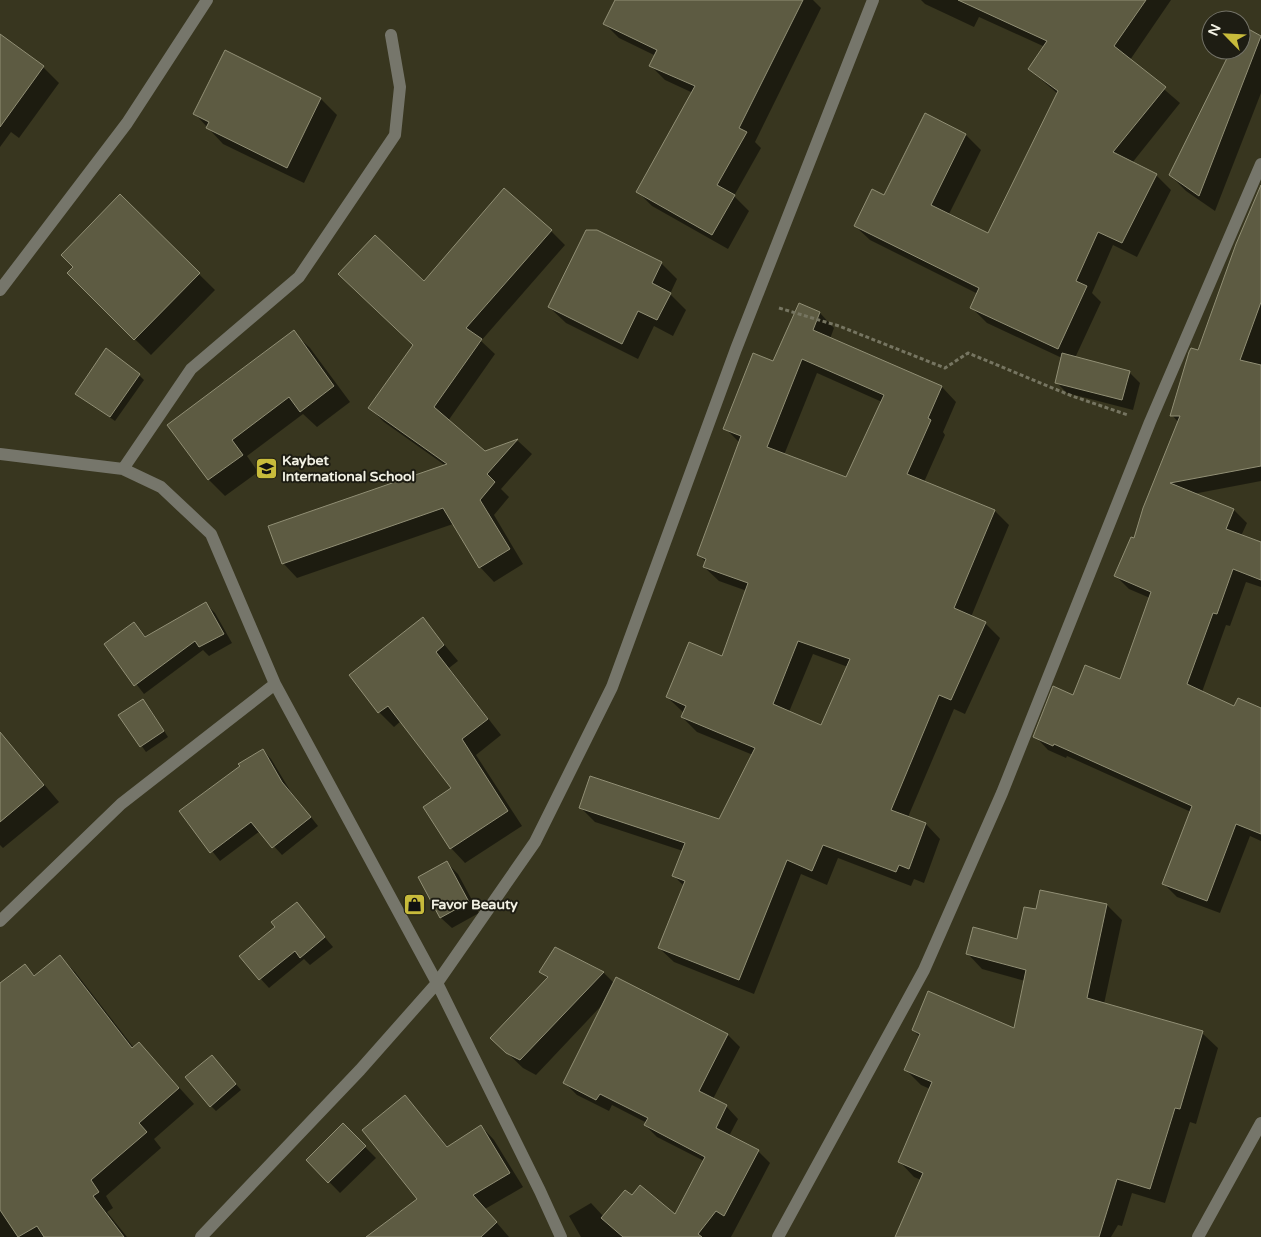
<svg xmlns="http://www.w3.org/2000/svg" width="1261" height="1237" viewBox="0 0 1261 1237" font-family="'Varela Round',sans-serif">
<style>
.shadow{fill:#0007;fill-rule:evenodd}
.building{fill:#5d5b42;stroke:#918f75;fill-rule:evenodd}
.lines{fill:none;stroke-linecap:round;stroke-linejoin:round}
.path{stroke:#767561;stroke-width:3;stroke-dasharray:4 2.5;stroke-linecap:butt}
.minor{stroke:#76766b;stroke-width:12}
.labels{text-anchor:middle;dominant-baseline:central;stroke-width:4;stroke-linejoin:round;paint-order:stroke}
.poi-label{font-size:14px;font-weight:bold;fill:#f2f1e4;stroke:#1e1d13;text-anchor:start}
</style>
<rect width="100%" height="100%" fill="#38361f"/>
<path class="shadow" d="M 616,0 L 813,0 L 821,8 L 755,142 L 761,148 L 734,196 L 749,211 L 728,249 L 652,206 L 637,191 L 693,93 L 665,80 L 651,66 L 656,56 L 619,38 L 604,23 Z
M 921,0 L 1171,0 L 1130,60 L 1180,103 L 1132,163 L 1156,175 L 1171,190 L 1137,257 L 1113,245 L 1092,293 L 1101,302 L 1075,358 L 1129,372 L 1140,383 L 1133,410 L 1067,393 L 1056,382 L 1062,358 L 987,323 L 972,308 L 978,294 L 870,240 L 855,226 L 885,196 L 925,115 L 966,135 L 981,150 L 949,214 L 988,235 L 1058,94 L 1029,69 L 1045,47 L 979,17 L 974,27 L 925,4 Z
M 1244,28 L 1261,36 L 1261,93 L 1215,211 L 1186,191 L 1170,175 L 1233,50 L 1241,50 L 1241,33 Z
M 0,35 L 43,67 L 59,83 L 19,138 L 11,132 L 0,147 Z
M 226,51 L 321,99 L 337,115 L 304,183 L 223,144 L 195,114 Z
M 1261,188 L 1261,481 L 1193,494 L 1234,510 L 1247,523 L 1241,536 L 1261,543 L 1261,587 L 1246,582 L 1230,626 L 1226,625 L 1202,692 L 1235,707 L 1261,710 L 1261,841 L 1250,836 L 1220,913 L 1177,897 L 1164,884 L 1191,812 L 1067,756 L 1066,758 L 1048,750 L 1035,736 L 1073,697 L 1121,681 L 1150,598 L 1129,589 L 1116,576 L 1135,540 L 1179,423 L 1172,415 Z
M 120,196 L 215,290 L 151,355 L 68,273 Z
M 551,231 L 565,245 L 481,341 L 495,354 L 448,421 L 485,452 L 518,441 L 532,454 L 501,489 L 509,497 L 494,515 L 523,564 L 494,582 L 480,567 L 453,524 L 297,578 L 283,563 L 446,466 L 384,422 L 370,408 L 414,345 L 424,282 Z
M 661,263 L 677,279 L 670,294 L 686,310 L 673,336 L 654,326 L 638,359 L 566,323 L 549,307 Z
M 799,305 L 820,313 L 834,328 L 830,339 L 942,387 L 956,402 L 943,432 L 945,435 L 924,482 L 995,511 L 1009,525 L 971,617 L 985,623 L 1000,638 L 965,714 L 954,709 L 908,817 L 926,824 L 940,839 L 924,883 L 914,879 L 911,886 L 838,858 L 827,885 L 801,874 L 754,994 L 674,962 L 659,948 L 684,886 L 673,875 L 683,851 L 595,822 L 580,807 L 720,820 L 753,755 L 697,732 L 682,717 L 684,713 L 667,697 L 723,657 L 747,591 L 719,581 L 704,567 L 706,562 L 699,555 L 740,443 L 725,428 L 774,363 ZM 817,373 L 882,402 L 847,478 L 784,455 ZM 813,654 L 848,667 L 822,727 L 789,712 Z
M 293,332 L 310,348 L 350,402 L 317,427 L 303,414 L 247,456 L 258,472 L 225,496 L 209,480 L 169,425 Z
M 139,375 L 144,380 L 115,421 L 77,394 Z
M 206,604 L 215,613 L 232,643 L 209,656 L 203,650 L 144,694 L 105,644 L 134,623 L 146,637 Z
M 423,619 L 458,661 L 449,668 L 501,735 L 476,755 L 522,826 L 465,863 L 451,848 L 453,789 L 401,721 L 394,727 L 379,712 Z
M 148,706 L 168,737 L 146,752 L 120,716 Z
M 0,732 L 59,802 L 3,848 L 0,845 Z
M 263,750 L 271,759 L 291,792 L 318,826 L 282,855 L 260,831 L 220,861 L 181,812 Z
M 447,863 L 458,874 L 479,913 L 452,928 L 441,918 L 420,878 Z
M 297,904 L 333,947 L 310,965 L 304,959 L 269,988 L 240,956 L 277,927 Z
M 1107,905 L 1122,920 L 1104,1004 L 1202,1033 L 1218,1048 L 1196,1124 L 1190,1122 L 1165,1203 L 1132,1193 L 1122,1226 L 1118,1225 L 1111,1237 L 896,1237 L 921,1180 L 914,1177 L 899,1161 L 930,1089 L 921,1085 L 906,1070 L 920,1037 L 913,1030 L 1015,1030 L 1025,981 L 982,969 L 967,953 L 1018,940 L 1037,911 Z
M 556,948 L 604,973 L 614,983 L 616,979 L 728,1035 L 740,1047 L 713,1099 L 726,1106 L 738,1119 L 729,1136 L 758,1151 L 770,1163 L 731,1237 L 581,1237 L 569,1216 L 591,1203 L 604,1217 L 676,1216 L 704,1161 L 657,1137 L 645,1125 L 647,1123 L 612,1105 L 609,1111 L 577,1095 L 565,1083 L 603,1004 L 536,1075 L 523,1068 L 492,1038 L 548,979 L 541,971 Z
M 60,957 L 75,972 L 134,1048 L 139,1043 L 194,1104 L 154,1139 L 161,1148 L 106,1196 L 113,1208 L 107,1212 L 127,1237 L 0,1237 L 0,985 L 25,966 L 35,976 Z
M 217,1062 L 241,1090 L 216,1111 L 211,1106 Z
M 405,1097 L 448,1147 L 481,1126 L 494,1140 L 523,1187 L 485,1209 L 509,1237 L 368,1237 L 419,1199 Z
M 343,1125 L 376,1158 L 340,1193 L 308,1160 Z"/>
<path class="building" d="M 615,0 L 803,0 L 739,128 L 747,132 L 717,185 L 735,195 L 712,235 L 636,192 L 695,86 L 649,66 L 657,50 L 603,24 Z
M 958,0 L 1146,0 L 1114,46 L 1166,87 L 1113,152 L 1157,174 L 1122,243 L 1098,232 L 1076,281 L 1087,286 L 1058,349 L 970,308 L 979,288 L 854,226 L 872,189 L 884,195 L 925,113 L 966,134 L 931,205 L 988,233 L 1058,91 L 1028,69 L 1047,41 Z
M 1243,26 L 1261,36 L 1199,196 L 1169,175 L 1231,50 L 1241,50 Z
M 0,34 L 44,66 L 0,127 Z
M 225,50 L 321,98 L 287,168 L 206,128 L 209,122 L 193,114 Z
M 1261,185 L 1261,302 L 1240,360 L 1261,365 L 1261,466 L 1170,483 L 1234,509 L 1226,529 L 1261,542 L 1261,580 L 1233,569 L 1217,614 L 1213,613 L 1187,684 L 1234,706 L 1238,698 L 1261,708 L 1261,834 L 1236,824 L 1207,901 L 1162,884 L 1192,806 L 1054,744 L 1053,746 L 1033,737 L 1053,686 L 1073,695 L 1085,665 L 1120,679 L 1151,592 L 1114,576 L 1131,537 L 1134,538 L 1143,508 L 1180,416 L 1170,416 L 1189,352 L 1191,348 L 1198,350 L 1236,244 Z
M 504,188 L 552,230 L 466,328 L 482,339 L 434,407 L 485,451 L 518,439 L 487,474 L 495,482 L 480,500 L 510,549 L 479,568 L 443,508 L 282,564 L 268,526 L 447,464 L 368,408 L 413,345 L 338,274 L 375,235 L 424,281 Z
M 120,194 L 200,273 L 134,340 L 67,273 L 73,267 L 61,255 Z
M 586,230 L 597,230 L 662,262 L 652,283 L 671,293 L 657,320 L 638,311 L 622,344 L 548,307 Z
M 799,303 L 820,312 L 813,330 L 942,386 L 928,418 L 931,420 L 907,474 L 995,510 L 954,608 L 986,622 L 951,700 L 939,695 L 891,810 L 926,823 L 909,869 L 899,865 L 896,872 L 823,845 L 812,871 L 787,860 L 739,980 L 658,948 L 685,881 L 672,876 L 685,843 L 579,808 L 590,776 L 719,819 L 755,748 L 681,717 L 686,706 L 666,697 L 689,642 L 722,656 L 748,583 L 703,567 L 706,559 L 697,555 L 741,436 L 723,429 L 753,353 L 773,361 ZM 802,359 L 884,395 L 846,477 L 767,447 ZM 798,641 L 850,659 L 821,725 L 773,704 Z
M 294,330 L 334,386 L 300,412 L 289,397 L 232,440 L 243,455 L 208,480 L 167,425 Z
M 106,348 L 140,374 L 110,417 L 75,394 Z
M 1062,353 L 1130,371 L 1122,400 L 1055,383 Z
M 206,602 L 224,634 L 199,647 L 195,641 L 134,686 L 104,644 L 134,622 L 145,637 Z
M 423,617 L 444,645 L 436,652 L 488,719 L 462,739 L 508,811 L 450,849 L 423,807 L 451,788 L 388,706 L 378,713 L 349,675 Z
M 143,699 L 164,731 L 140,747 L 118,715 Z
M 0,732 L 44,785 L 0,822 Z
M 263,749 L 282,782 L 311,817 L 272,848 L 251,822 L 210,853 L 179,811 L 240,766 L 238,764 Z
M 447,861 L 469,902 L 440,918 L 418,877 Z
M 1040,890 L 1107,904 L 1087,998 L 1203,1031 L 1180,1109 L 1175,1108 L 1150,1189 L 1117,1179 L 1099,1237 L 895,1237 L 923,1173 L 898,1162 L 932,1082 L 904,1070 L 920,1034 L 912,1030 L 928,991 L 1014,1028 L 1026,970 L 966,954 L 973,927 L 1017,939 L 1024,907 L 1036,909 Z
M 297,902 L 325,937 L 300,958 L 295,951 L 259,980 L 239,956 L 275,927 L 271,922 Z
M 555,947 L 604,972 L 520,1060 L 506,1053 L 490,1038 L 548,977 L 539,972 Z
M 60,955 L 132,1048 L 139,1042 L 179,1088 L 139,1123 L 147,1132 L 91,1180 L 99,1192 L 93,1196 L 124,1237 L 44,1237 L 37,1226 L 18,1237 L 0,1210 L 0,983 L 25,964 L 34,976 Z
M 616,977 L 728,1034 L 699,1091 L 727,1105 L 716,1128 L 759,1150 L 724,1216 L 716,1211 L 698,1234 L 702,1237 L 623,1237 L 601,1218 L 625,1190 L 632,1195 L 640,1185 L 675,1214 L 705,1157 L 644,1125 L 648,1118 L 600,1094 L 596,1100 L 563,1083 Z
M 212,1055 L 236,1084 L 210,1107 L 185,1077 Z
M 405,1095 L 447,1147 L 481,1125 L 510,1173 L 473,1195 L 497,1222 L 481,1237 L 366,1237 L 417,1199 L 362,1130 Z
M 343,1123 L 366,1146 L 328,1183 L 306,1160 Z"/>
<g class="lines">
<path class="path" d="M 779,308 L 839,326 L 945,368 L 968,353 L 1072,396 L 1128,415"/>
<path class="minor" d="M 0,290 L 127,123 L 207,0
M 0,454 L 123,469 L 161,487 L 211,534 L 275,684 L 437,983 L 540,1191 L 561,1237
M 123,469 L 191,369 L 299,277 L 395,135 L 400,87 L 391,35
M 0,921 L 121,804 L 275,684
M 201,1237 L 360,1070 L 437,983 L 535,842 L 612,687 L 736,349 L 873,0
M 778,1237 L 924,970 L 1002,793 L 1150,422 L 1261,164
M 1198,1237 L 1261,1123"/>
</g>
<defs>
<symbol id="school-square" viewBox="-11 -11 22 22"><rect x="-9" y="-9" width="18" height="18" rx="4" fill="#c8bb3b" stroke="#1e1d13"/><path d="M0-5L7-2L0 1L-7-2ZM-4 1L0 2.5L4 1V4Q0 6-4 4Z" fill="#111"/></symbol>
<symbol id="shop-square" viewBox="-11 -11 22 22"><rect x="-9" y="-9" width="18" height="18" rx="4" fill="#c8bb3b" stroke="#1e1d13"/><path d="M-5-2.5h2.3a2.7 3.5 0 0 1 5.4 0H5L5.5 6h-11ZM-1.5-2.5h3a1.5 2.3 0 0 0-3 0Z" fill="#111"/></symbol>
</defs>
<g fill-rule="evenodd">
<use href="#school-square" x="254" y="456" width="25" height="25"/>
<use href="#shop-square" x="402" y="892" width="25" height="25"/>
</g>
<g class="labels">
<g class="poi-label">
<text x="282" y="460">Kaybet<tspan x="282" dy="16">International School</tspan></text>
<text x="431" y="904">Favor Beauty</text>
</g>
</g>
<g transform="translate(1226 35) rotate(294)"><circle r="24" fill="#1e1d13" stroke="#737267"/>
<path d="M0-4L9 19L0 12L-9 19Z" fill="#c8bb3b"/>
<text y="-8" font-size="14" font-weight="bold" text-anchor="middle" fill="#f2f1e4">N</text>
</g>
</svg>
